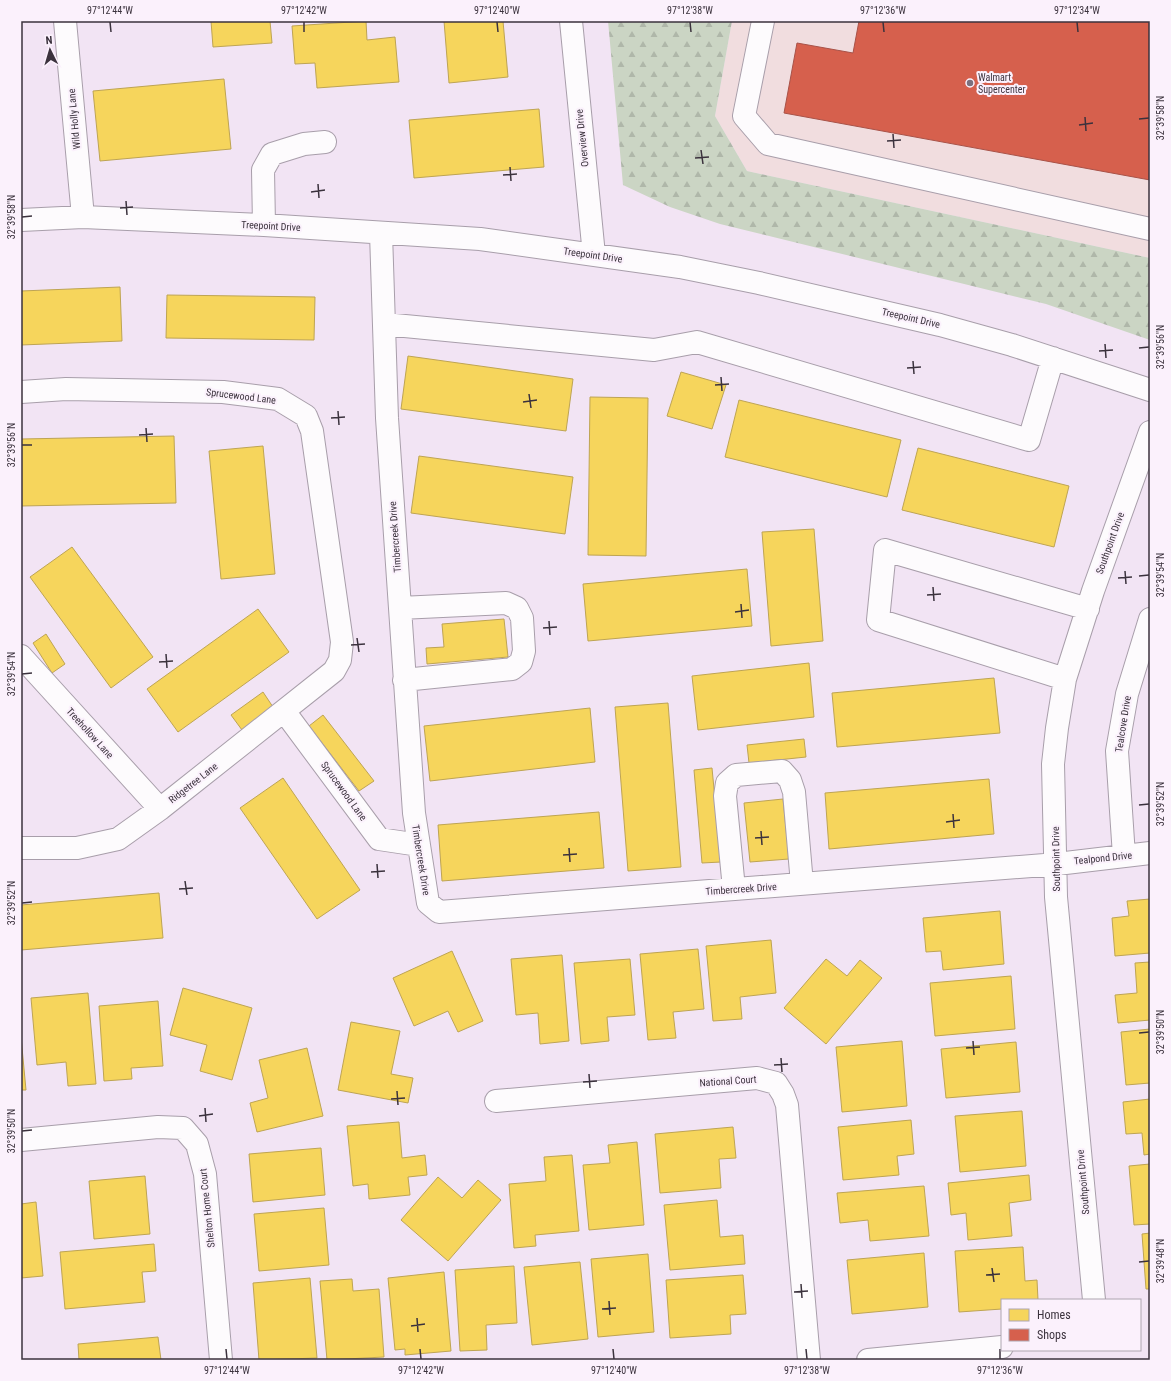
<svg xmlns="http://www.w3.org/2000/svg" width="1171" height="1381" viewBox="0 0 1171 1381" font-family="'Roboto Condensed',sans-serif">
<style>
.commercial{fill:#f1dddf}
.forest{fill:url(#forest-firs)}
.homes{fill:#f6d55c;stroke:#bea453}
.shops{fill:#d6604d;stroke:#a85248}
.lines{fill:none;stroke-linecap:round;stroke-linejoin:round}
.minor-casing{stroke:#a89eaa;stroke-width:24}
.minor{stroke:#fdfbfd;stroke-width:22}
.ticks{fill:none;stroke:#3b323d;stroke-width:1.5}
.poi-dot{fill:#7b707d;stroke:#fbf1fc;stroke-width:1.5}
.labels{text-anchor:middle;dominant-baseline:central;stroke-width:4;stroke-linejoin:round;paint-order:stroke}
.poi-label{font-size:10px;fill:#3b323d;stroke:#fbf1fc;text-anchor:start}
.street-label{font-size:10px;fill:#3b323d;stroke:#fbf1fc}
.neatline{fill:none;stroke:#3b323d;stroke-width:1.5}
.ticks-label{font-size:10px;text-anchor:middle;fill:#3b323d}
</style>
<defs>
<pattern id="forest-firs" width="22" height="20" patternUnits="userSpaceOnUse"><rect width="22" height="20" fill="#cbd5c4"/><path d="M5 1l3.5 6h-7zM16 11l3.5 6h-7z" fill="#afb7a9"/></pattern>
</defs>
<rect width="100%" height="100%" fill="#f2e4f4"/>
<path class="commercial" d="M 732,21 L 1150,21 L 1150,258 L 747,171 L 715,116 Z"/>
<path class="forest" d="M 608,21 L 732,21 L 715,116 L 747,171 L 1150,258 L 1150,340 L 1046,304 L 720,224 L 670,207 L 623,185 Z"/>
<path class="homes" d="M 211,21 L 270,21 L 272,43 L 213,47 Z
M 366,21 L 367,40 L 395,37 L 399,82 L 317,88 L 315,63 L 295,64 L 292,26 Z
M 444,21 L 503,21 L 508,77 L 449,83 Z
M 224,79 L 231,149 L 100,161 L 93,91 Z
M 539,109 L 544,167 L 414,178 L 409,120 Z
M 120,287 L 122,341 L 21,345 L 21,291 Z
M 167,295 L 315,297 L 314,340 L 166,338 Z
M 408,356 L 573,379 L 566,431 L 401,409 Z
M 681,372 L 726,385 L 712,429 L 667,416 Z
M 590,397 L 648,398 L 646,556 L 588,555 Z
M 739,400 L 901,440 L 887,497 L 725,457 Z
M 174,436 L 176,503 L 21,506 L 21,439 Z
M 263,446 L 275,574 L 221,579 L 209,451 Z
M 918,448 L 1069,486 L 1054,547 L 902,510 Z
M 419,456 L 573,477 L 565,534 L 411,513 Z
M 814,529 L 823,641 L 771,646 L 762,532 Z
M 72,547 L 153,657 L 111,688 L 30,577 Z
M 747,569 L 752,626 L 588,641 L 583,584 Z
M 258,609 L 289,652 L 178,732 L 147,689 Z
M 504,619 L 508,657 L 427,664 L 426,648 L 444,647 L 442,624 Z
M 46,634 L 65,664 L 52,673 L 33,643 Z
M 809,663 L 814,717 L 698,730 L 692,676 Z
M 994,678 L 1000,733 L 837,747 L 832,693 Z
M 263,692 L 273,707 L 242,730 L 231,715 Z
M 668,703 L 681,867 L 628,871 L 615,707 Z
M 590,708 L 595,762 L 430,781 L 424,726 Z
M 323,715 L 374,781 L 359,791 L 309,726 Z
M 804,739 L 806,757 L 749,763 L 747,745 Z
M 712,768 L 721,862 L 702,863 L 694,770 Z
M 283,778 L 360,890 L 317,919 L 240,808 Z
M 989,779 L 994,834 L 829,849 L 825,793 Z
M 783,799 L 789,859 L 750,862 L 744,803 Z
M 599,812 L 604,868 L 442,881 L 438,825 Z
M 159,893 L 163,938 L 21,950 L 21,905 Z
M 1150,899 L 1150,953 L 1115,956 L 1112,918 L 1129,916 L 1127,901 Z
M 1000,911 L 1004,964 L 943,970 L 941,951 L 926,952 L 923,918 Z
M 771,940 L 776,993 L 740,997 L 742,1019 L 713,1021 L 706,946 Z
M 698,949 L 704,1009 L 673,1012 L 676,1038 L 648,1040 L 640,954 Z
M 452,951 L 483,1021 L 458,1032 L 448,1011 L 414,1026 L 393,978 Z
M 562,955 L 569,1041 L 540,1044 L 538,1013 L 516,1015 L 511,959 Z
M 630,959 L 635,1015 L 607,1017 L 609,1041 L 581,1044 L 574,963 Z
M 826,959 L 847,976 L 860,960 L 882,978 L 826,1044 L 784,1008 Z
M 1150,962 L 1150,1020 L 1118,1023 L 1115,995 L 1137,993 L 1135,963 Z
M 1011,976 L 1015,1029 L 935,1036 L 930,983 Z
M 183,988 L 252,1008 L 232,1080 L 200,1071 L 207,1045 L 170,1035 Z
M 88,993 L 96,1084 L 68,1086 L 66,1062 L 37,1065 L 31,998 Z
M 158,1001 L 163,1066 L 131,1068 L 132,1079 L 104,1081 L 99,1006 Z
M 351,1022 L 400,1031 L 391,1074 L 413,1078 L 408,1103 L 338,1090 Z
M 1150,1029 L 1150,1083 L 1126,1085 L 1121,1032 Z
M 21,1037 L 26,1090 L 21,1090 Z
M 902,1041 L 907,1106 L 842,1112 L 836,1047 Z
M 1016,1042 L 1020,1092 L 946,1098 L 941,1049 Z
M 307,1048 L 323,1116 L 257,1132 L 250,1103 L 268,1098 L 259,1060 Z
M 1150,1099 L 1150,1154 L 1144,1155 L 1142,1133 L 1126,1134 L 1123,1102 Z
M 1022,1111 L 1026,1166 L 960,1172 L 955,1116 Z
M 911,1120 L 914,1154 L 897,1156 L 899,1175 L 843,1180 L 838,1127 Z
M 399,1122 L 402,1158 L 425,1155 L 427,1175 L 408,1177 L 410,1195 L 369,1199 L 368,1184 L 353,1186 L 347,1126 Z
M 733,1127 L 736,1158 L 719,1159 L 721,1188 L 660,1193 L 655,1134 Z
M 637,1142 L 644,1225 L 589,1230 L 583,1165 L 610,1163 L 608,1145 Z
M 321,1148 L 325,1195 L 253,1202 L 249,1154 Z
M 572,1155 L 579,1231 L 535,1235 L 536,1246 L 514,1248 L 509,1184 L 546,1181 L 544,1157 Z
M 1150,1164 L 1150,1224 L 1134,1225 L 1129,1166 Z
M 1029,1175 L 1031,1200 L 1009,1203 L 1012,1236 L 968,1240 L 966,1213 L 951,1215 L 948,1183 Z
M 145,1176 L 150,1234 L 94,1239 L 89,1181 Z
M 438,1177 L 462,1198 L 478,1180 L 501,1200 L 448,1261 L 401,1220 Z
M 924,1186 L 929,1236 L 870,1241 L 868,1220 L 840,1223 L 837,1193 Z
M 717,1200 L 720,1237 L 743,1235 L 745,1264 L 670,1270 L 664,1205 Z
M 36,1202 L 43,1276 L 21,1278 L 21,1204 Z
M 324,1208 L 329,1265 L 259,1271 L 254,1214 Z
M 1150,1233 L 1150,1289 L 1146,1289 L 1142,1234 Z
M 154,1244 L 156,1271 L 142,1272 L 145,1302 L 65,1309 L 60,1252 Z
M 1023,1247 L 1025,1281 L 1037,1280 L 1038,1300 L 1002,1300 L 1002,1309 L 959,1312 L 955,1251 Z
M 924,1253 L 928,1307 L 852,1314 L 847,1260 Z
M 648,1254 L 654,1332 L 598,1337 L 591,1259 Z
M 580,1262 L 588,1339 L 532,1345 L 524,1267 Z
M 514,1266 L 517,1323 L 486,1325 L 487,1350 L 460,1351 L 455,1270 Z
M 444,1272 L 451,1351 L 405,1355 L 405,1349 L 395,1350 L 388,1278 Z
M 743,1275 L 746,1314 L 730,1315 L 731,1334 L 670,1338 L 666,1280 Z
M 310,1278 L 317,1358 L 259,1360 L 253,1283 Z
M 352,1279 L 353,1291 L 379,1289 L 384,1357 L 327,1360 L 320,1281 Z
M 158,1337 L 161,1360 L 79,1360 L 78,1344 Z"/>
<path class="shops" d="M 859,21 L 1150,21 L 1150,180 L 784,113 L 797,43 L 853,53 Z"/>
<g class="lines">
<defs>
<path id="minor" d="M 65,21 L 83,217
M 571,21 L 594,255
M 763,21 L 744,116 L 768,144 L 1150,229
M 21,220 L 83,217 L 264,225 L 480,239 L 680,267 L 759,283 L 940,325 L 1012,345 L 1150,390
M 264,225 L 263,170 L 272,154 L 304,144 L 325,142
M 381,233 L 387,418 L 414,813 L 428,903 L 439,912 L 1057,864 L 1150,853
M 384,324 L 654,350 L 697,342 L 1029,440 L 1053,358
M 21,392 L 66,389 L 223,392 L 278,399 L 306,416 L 312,431 L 342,642 L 340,660 L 334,671 L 160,809 L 118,839 L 77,848 L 21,848
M 400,608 L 506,603 L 517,608 L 522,618 L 524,651 L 521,662 L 512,669 L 404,680
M 21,656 L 160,809
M 1065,679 L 878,620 L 885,550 L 1088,609
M 284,711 L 379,839 L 419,845
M 1124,856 L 1117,751 L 1127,694 L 1150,619
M 734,889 L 725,796 L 727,783 L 736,775 L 782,771 L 790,780 L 794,792 L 802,884
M 496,1101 L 757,1078 L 776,1083 L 783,1094 L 787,1105 L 809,1360
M 21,1140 L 158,1127 L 183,1128 L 197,1144 L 205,1174 L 221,1360
M 1094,1300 L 1056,897 L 1053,764 L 1057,728 L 1065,679 L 1093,591 L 1150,432
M 868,1360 L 1002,1347"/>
</defs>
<use href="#minor" class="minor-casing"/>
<use href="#minor" class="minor"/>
</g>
<path class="ticks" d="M 110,22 L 111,32M 304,22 L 304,32M 497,22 L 498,32M 690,22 L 691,32M 883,22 L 884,32M 1077,22 L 1078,32M 1085,117 L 1086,131M 1139,119 L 1149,118M 1079,125 L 1093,123M 893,134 L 894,148M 887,141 L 901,140M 701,150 L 703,164M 695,158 L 709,157M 510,167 L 511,181M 503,175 L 517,174M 318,184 L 319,198M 311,192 L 325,190M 126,201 L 127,215M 120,208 L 133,207M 22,217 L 32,216M 1105,344 L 1106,358M 1139,348 L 1149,347M 1099,351 L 1113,350M 913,361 L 914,374M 907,368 L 921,367M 721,377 L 722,391M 715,385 L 729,384M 529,394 L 531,408M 523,402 L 537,400M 338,411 L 339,425M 331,418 L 345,417M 146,428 L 147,442M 139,435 L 153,434M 22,445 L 32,445M 1125,571 L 1126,584M 1139,576 L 1149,575M 1118,578 L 1132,577M 933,587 L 934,601M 927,595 L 941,594M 741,604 L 742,618M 735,612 L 749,610M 549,621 L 550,635M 543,628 L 557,627M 357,638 L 359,652M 351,645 L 365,644M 166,654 L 167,668M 159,662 L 173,661M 22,674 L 32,673M 1139,805 L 1149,804M 953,814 L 954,828M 946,822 L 960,820M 761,831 L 762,845M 755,838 L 769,837M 569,848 L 570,862M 563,855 L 577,854M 377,864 L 378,878M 371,872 L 385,871M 185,881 L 187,895M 179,889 L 193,888M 22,903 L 32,902M 1139,1033 L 1149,1032M 973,1041 L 974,1055M 966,1048 L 980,1047M 781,1058 L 782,1072M 774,1065 L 788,1064M 589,1074 L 590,1088M 583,1082 L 597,1081M 397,1091 L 398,1105M 391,1099 L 405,1098M 205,1108 L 206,1122M 199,1116 L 213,1114M 22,1131 L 32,1130M 1139,1262 L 1149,1261M 992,1268 L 994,1282M 986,1275 L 1000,1274M 801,1284 L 802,1298M 794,1292 L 808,1291M 609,1301 L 610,1315M 602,1309 L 616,1308M 417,1318 L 418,1332M 411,1326 L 425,1324M 226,1349 L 227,1359M 420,1349 L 421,1359M 613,1349 L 614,1359M 806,1349 L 807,1359M 1000,1349 L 1000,1359"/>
<circle class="poi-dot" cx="970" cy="83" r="4"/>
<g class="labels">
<g class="poi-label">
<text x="978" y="77">Walmart<tspan x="978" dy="12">Supercenter</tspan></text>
</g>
<g class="street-label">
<text transform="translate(74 119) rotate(-95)">Wild Holly Lane</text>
<text transform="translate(582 138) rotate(-96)">Overview Drive</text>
<text transform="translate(271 226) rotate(3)">Treepoint Drive</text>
<text transform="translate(593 255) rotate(8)">Treepoint Drive</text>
<text transform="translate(911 318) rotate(13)">Treepoint Drive</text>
<text transform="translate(241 396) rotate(7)">Sprucewood Lane</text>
<text transform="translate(395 537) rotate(-94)">Timbercreek Drive</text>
<text transform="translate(1110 543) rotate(-70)">Southpoint Drive</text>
<text transform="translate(1123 724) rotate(-81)">Tealcove Drive</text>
<text transform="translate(90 733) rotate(48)">Treehollow Lane</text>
<text transform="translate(193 783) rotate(-38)">Ridgetree Lane</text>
<text transform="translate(344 791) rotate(54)">Sprucewood Lane</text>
<text transform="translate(1103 858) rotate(-6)">Tealpond Drive</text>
<text transform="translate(1056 859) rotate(-91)">Southpoint Drive</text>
<text transform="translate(421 860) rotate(81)">Timbercreek Drive</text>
<text transform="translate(741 889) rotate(-4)">Timbercreek Drive</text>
<text transform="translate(728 1081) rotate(-4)">National Court</text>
<text transform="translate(1083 1182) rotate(-95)">Southpoint Drive</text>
<text transform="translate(207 1208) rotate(-96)">Shelton Home Court</text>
</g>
</g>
<rect width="1171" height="1381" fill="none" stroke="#fbf1fc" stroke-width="44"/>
<rect x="1001" y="1299" width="140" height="52" fill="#fbf1fc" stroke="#aea5b0"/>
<rect x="1009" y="1309" width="20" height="12" fill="#f6d55c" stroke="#aea5b0"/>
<text x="1037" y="1319" font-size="12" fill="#3b323d">Homes</text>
<rect x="1009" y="1329" width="20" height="12" fill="#d6604d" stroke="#aea5b0"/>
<text x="1037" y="1339" font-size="12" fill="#3b323d">Shops</text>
<g transform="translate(50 50) rotate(355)" stroke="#fbf1fc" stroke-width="3" paint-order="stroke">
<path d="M0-3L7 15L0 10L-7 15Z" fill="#3b323d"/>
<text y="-6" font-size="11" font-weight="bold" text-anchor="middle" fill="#3b323d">N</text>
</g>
<rect x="22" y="22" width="1127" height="1337" class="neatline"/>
<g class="ticks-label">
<text x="110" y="14">97°12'44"W</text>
<text x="304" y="14">97°12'42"W</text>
<text x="497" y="14">97°12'40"W</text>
<text x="690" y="14">97°12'38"W</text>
<text x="883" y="14">97°12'36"W</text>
<text x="1077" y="14">97°12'34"W</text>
<text transform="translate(1160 118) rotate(-90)" y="4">32°39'58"N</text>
<text transform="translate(11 217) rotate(-90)" y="4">32°39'58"N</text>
<text transform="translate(1160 347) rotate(-90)" y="4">32°39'56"N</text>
<text transform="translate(11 445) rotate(-90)" y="4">32°39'56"N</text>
<text transform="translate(1160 575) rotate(-90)" y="4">32°39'54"N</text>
<text transform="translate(11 674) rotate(-90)" y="4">32°39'54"N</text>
<text transform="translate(1160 804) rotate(-90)" y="4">32°39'52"N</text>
<text transform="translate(11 903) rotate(-90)" y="4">32°39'52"N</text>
<text transform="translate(1160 1032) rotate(-90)" y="4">32°39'50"N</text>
<text transform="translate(11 1131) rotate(-90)" y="4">32°39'50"N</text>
<text transform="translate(1160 1261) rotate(-90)" y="4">32°39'48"N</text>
<text x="227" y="1374">97°12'44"W</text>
<text x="421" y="1374">97°12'42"W</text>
<text x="614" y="1374">97°12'40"W</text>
<text x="807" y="1374">97°12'38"W</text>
<text x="1000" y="1374">97°12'36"W</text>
</g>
</svg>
